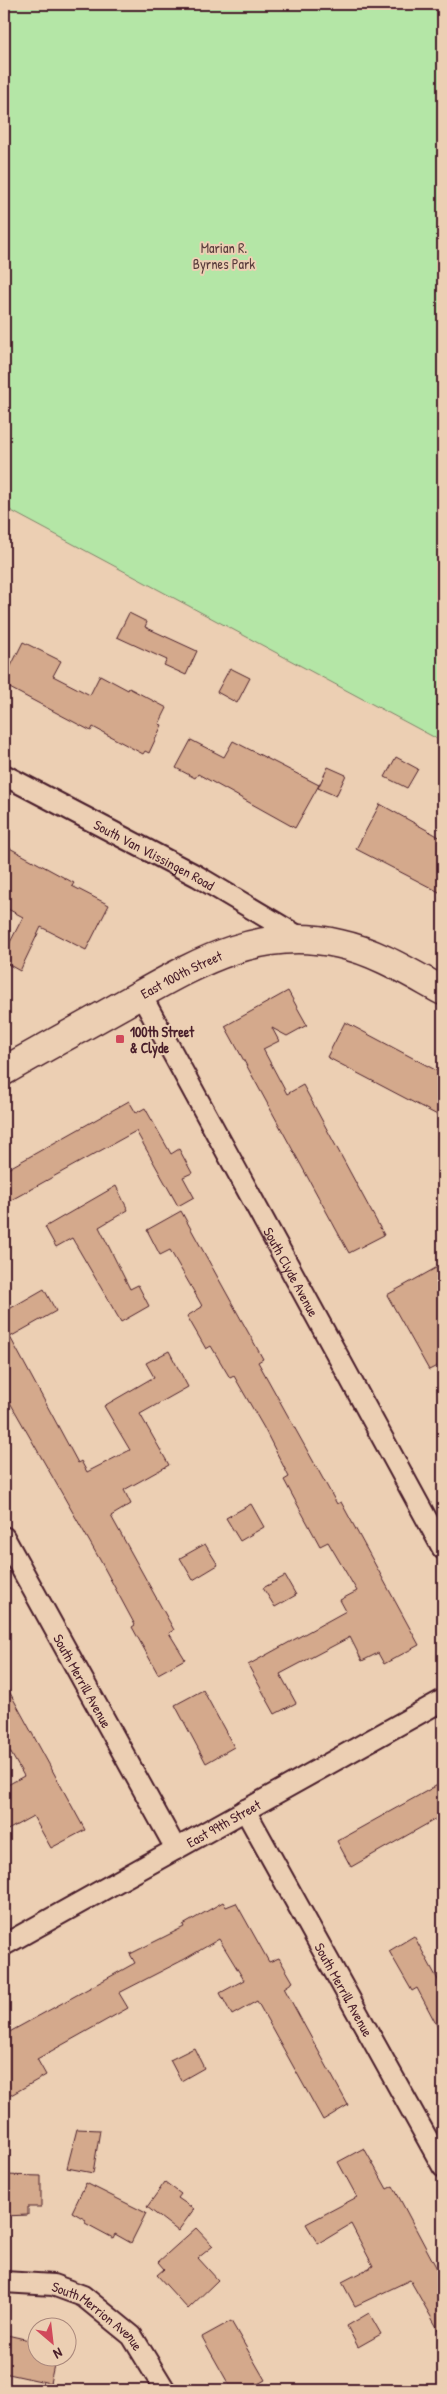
<svg xmlns="http://www.w3.org/2000/svg" width="447" height="2394" viewBox="0 0 447 2394" font-family="'Patrick Hand',sans-serif">
<style>
.green{fill:#b4e6a6;stroke:#7f8268}
.building{fill:#d4a98c;stroke:#4a1f2b}
.lines{fill:none;stroke-linecap:round;stroke-linejoin:round}
.street-casing{stroke:#4a1f2b;stroke-width:24}
.secondary-casing{stroke:#4a1f2b;stroke-width:31}
.street{stroke:#eccfb3;stroke-width:20}
.secondary{stroke:#eccfb3;stroke-width:28}
.poi-dot{fill:#d1495b;stroke:#eccfb3;stroke-width:2}
.labels{text-anchor:middle;dominant-baseline:central;stroke-width:4;stroke-linejoin:round;paint-order:stroke}
.park-label{font-size:14px;fill:#5a3d3d;stroke:#eccfb3}
.street-label{font-size:14px;fill:#4a1f2b;stroke:#eccfb3}
.poi-label{font-size:14px;font-weight:bold;fill:#4a1f2b;stroke:#eccfb3;text-anchor:start}
</style>
<rect width="100%" height="100%" fill="#eccfb3"/>
<filter id="ink" filterUnits="userSpaceOnUse"><feTurbulence type="fractalNoise" baseFrequency=".02" numOctaves="2"/><feDisplacementMap in="SourceGraphic" scale="10" xChannelSelector="R" yChannelSelector="G"/><feConvolveMatrix kernelMatrix="1 2 1 2 8 2 1 2 1" color-interpolation-filters="sRGB"/></filter>
<g filter="url(#ink)">
<path class="green" d="M 4,4 L 443,4 L 443,742 L 4,507 Z"/>
<path class="building" d="M 129,613 L 147,622 L 145,627 L 197,651 L 186,675 L 164,665 L 167,660 L 117,637 Z
M 23,642 L 61,661 L 53,676 L 90,695 L 100,675 L 128,690 L 129,688 L 167,708 L 159,724 L 162,725 L 149,753 L 145,751 L 143,754 L 93,727 L 91,731 L 4,685 L 4,680 Z
M 230,668 L 250,678 L 237,703 L 217,692 Z
M 191,740 L 224,757 L 233,741 L 319,785 L 295,828 L 198,774 L 195,778 L 176,768 Z
M 396,757 L 418,769 L 407,788 L 385,777 Z
M 328,767 L 346,775 L 336,796 L 318,788 Z
M 380,804 L 443,839 L 443,894 L 356,849 Z
M 4,845 L 74,883 L 72,886 L 109,905 L 86,950 L 41,927 L 20,971 L 4,962 L 4,954 L 23,917 L 4,907 Z
M 288,991 L 307,1025 L 287,1036 L 272,1028 L 279,1041 L 263,1049 L 287,1094 L 303,1085 L 384,1235 L 349,1253 L 225,1026 Z
M 345,1022 L 443,1074 L 443,1118 L 327,1057 Z
M 129,1101 L 136,1113 L 145,1108 L 171,1154 L 179,1149 L 192,1173 L 183,1177 L 194,1197 L 178,1206 L 136,1131 L 4,1204 L 4,1171 Z
M 116,1186 L 128,1210 L 99,1227 L 130,1289 L 138,1285 L 149,1306 L 121,1322 L 72,1238 L 56,1247 L 45,1227 Z
M 181,1211 L 263,1359 L 258,1362 L 337,1504 L 341,1502 L 419,1645 L 384,1664 L 378,1653 L 362,1661 L 350,1637 L 280,1674 L 296,1703 L 275,1714 L 248,1665 L 346,1611 L 340,1600 L 357,1591 L 328,1542 L 320,1546 L 284,1480 L 289,1477 L 264,1428 L 234,1376 L 230,1378 L 211,1346 L 206,1349 L 187,1316 L 202,1307 L 201,1304 L 170,1250 L 160,1255 L 147,1230 Z
M 443,1264 L 443,1363 L 429,1370 L 387,1295 Z
M 44,1289 L 56,1311 L 10,1337 L 78,1463 L 81,1461 L 87,1472 L 130,1450 L 104,1406 L 154,1377 L 146,1363 L 169,1351 L 188,1387 L 140,1414 L 169,1465 L 124,1490 L 131,1504 L 111,1516 L 174,1630 L 169,1633 L 185,1659 L 158,1674 L 132,1627 L 135,1625 L 100,1560 L 4,1392 L 4,1312 Z
M 251,1504 L 264,1527 L 240,1541 L 226,1518 Z
M 205,1544 L 218,1565 L 193,1580 L 180,1558 Z
M 285,1576 L 296,1595 L 275,1607 L 263,1588 Z
M 4,1682 L 85,1830 L 51,1848 L 33,1816 L 4,1832 L 4,1787 L 24,1776 L 4,1741 Z
M 203,1690 L 234,1747 L 206,1763 L 175,1705 Z
M 443,1782 L 443,1815 L 351,1867 L 337,1841 Z
M 223,1902 L 226,1907 L 236,1903 L 269,1962 L 279,1958 L 293,1982 L 284,1988 L 348,2105 L 323,2120 L 257,2001 L 232,2015 L 220,1993 L 244,1980 L 219,1939 L 185,1959 L 119,1993 L 128,2008 L 37,2059 L 46,2075 L 4,2099 L 4,2035 L 135,1963 L 130,1954 L 184,1927 L 183,1925 Z
M 414,1936 L 443,1989 L 443,2037 L 417,1988 L 412,1991 L 389,1951 Z
M 194,2048 L 204,2068 L 181,2081 L 170,2060 Z
M 77,2129 L 100,2130 L 93,2173 L 67,2168 Z
M 364,2148 L 387,2189 L 393,2186 L 443,2280 L 443,2338 L 410,2280 L 355,2306 L 342,2282 L 373,2266 L 351,2224 L 318,2244 L 306,2224 L 357,2197 L 338,2162 Z
M 4,2175 L 41,2176 L 41,2207 L 28,2207 L 28,2215 L 4,2216 Z
M 165,2182 L 181,2194 L 178,2198 L 194,2209 L 178,2231 L 147,2207 Z
M 86,2183 L 146,2213 L 131,2243 L 115,2234 L 113,2238 L 98,2230 L 85,2223 L 86,2220 L 72,2212 Z
M 196,2228 L 213,2246 L 198,2258 L 218,2280 L 188,2309 L 157,2275 L 164,2269 L 158,2262 Z
M 369,2313 L 381,2334 L 358,2347 L 347,2326 Z
M 231,2321 L 265,2380 L 247,2390 L 232,2390 L 202,2337 Z
M 7,2335 L 38,2342 L 38,2356 L 56,2356 L 50,2383 L 4,2373 L 4,2348 Z"/>
<g class="lines">
<defs>
<g id="street">
<path id="s1" d="M 4,775 L 197,876 L 303,939"/>
<path id="s2" d="M 141,995 L 443,1549"/>
<path id="s3" d="M 4,1537 L 176,1849"/>
<path id="s4" d="M 245,1810 L 443,2167"/>
<path id="s5" d="M 4,1945 L 443,1700"/>
<path id="s6" d="M 4,2282 L 53,2285 L 83,2296 L 132,2336 L 165,2390"/>
</g>
<g id="secondary">
<path id="s7" d="M 4,1071 C 42,1049 81,1028 120,1006 C 190,967 256,924 340,944 C 377,952 410,973 443,991"/>
</g>
</defs>
<use href="#street" class="street-casing"/>
<use href="#secondary" class="secondary-casing"/>
<use href="#street" class="street"/>
<use href="#secondary" class="secondary"/>
</g>
</g>
<rect class="poi-dot" x="115" y="1034" width="10" height="10" rx="2.5"/>
<g class="labels">
<g class="park-label">
<text x="224" y="247">Marian R.<tspan x="224" dy="16">Byrnes Park</tspan></text>
</g>
<g class="street-label">
<text stroke="none"><textPath href="#s1" startOffset="170">South Van Vlissingen Road</textPath></text>
<text stroke="none"><textPath href="#s7" startOffset="202">East 100th Street</textPath></text>
<text stroke="none"><textPath href="#s2" startOffset="315">South Clyde Avenue</textPath></text>
<text stroke="none"><textPath href="#s3" startOffset="164">South Merrill Avenue</textPath></text>
<text stroke="none"><textPath href="#s5" startOffset="251">East 99th Street</textPath></text>
<text stroke="none"><textPath href="#s4" startOffset="205">South Merrill Avenue</textPath></text>
<text stroke="none"><textPath href="#s6" startOffset="104">South Merrion Avenue</textPath></text>
</g>
<g class="poi-label">
<text x="130" y="1031">100th Street<tspan x="130" dy="16">&amp; Clyde</tspan></text>
</g>
</g>
<rect width="447" height="2394" fill="none" stroke="#eccfb3" stroke-width="20"/>
<rect x="10" y="10" width="427" height="2374" fill="none" stroke="#4a1f2b" stroke-width="2" filter="url(#ink)"/>
<g transform="translate(52 2342) rotate(152)"><circle r="24" fill="#eccfb3" stroke="#ab897d"/>
<path d="M0-4L9 19L0 12L-9 19Z" fill="#d1495b"/>
<text y="-8" font-size="14" font-weight="bold" text-anchor="middle" fill="#4a1f2b">N</text>
</g>
</svg>
